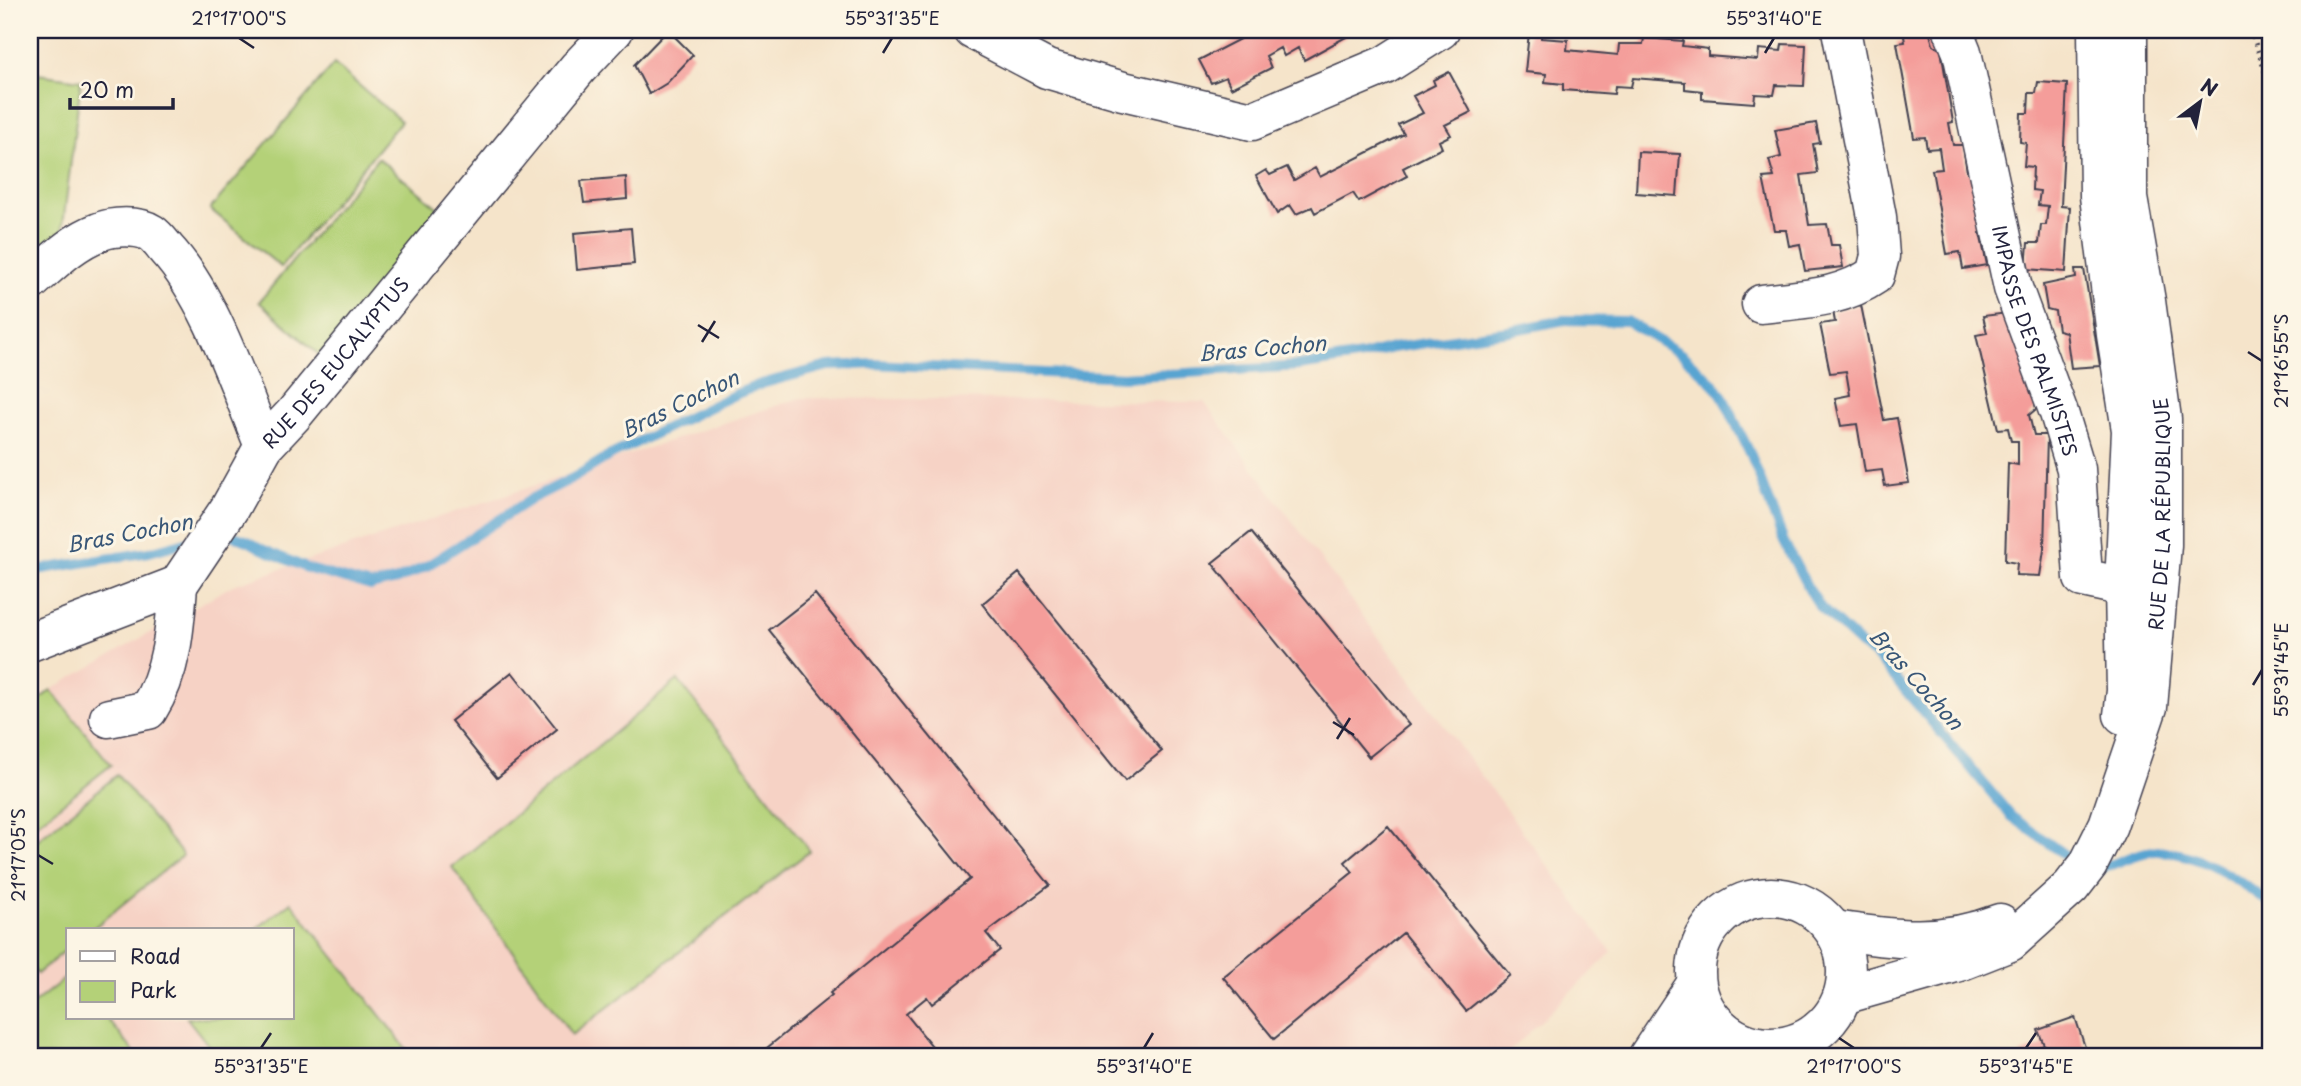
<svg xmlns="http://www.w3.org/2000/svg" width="2301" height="1086" viewBox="0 0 2301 1086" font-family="'Playpen Sans',sans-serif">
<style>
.built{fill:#f6d2c5;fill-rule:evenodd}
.green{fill:#b4d178;stroke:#6b7a5a;stroke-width:2}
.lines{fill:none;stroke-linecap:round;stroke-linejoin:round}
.stream{stroke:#58a4d1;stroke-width:10}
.building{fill:#f49d9a}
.minor-casing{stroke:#423f50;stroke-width:41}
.path{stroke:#423f50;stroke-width:4.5;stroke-dasharray:2 5;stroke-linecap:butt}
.minor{stroke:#fff;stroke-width:38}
.ticks{fill:none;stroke:#22223b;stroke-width:2.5}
.labels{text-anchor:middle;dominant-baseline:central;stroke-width:6;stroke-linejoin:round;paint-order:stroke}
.street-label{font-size:19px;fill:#22223b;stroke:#fcf5e5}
.water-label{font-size:21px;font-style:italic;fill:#385677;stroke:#fcf5e5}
.neatline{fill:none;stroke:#22223b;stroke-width:2.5}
.ticks-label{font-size:18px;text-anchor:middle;fill:#22223b}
</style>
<rect width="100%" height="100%" fill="#fcf5e5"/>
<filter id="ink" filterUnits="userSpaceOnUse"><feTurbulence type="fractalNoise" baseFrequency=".0143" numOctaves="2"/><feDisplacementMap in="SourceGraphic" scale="14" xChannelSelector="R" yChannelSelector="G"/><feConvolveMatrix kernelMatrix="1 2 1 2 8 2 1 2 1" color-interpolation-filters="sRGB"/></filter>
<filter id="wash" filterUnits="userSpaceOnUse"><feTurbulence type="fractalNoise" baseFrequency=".00686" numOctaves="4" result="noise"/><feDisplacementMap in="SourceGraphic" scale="28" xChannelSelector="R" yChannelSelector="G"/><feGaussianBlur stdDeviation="1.57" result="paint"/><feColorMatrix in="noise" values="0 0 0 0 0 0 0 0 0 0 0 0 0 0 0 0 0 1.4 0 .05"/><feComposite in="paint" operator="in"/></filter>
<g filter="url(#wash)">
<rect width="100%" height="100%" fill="#f5e4ca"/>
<path class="built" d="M 800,398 L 1204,402 L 1612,952 L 1505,1056 L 30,1056 L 30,702 L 233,585 ZM 68,930 L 292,930 L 292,1018 L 68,1018 Z"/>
<path class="green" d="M 334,64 L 401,121 L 281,267 L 210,209 Z
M 30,73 L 81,80 L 61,241 L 49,252 L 30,249 Z
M 378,158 L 444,213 L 323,358 L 259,302 Z
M 678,680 L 810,851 L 572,1035 L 452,867 Z
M 51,690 L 111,765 L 30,829 L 30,707 Z
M 117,775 L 183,855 L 91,930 L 68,930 L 68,948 L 37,974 L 30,966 L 30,846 Z
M 291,902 L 412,1056 L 217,1056 L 187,1018 L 292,1018 L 292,930 L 255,930 Z
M 68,976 L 68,1018 L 107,1018 L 137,1056 L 30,1056 L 30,1006 Z"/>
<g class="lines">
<path class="stream" d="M 223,532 L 248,541 L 262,549 L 309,569 L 371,586 L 397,580 L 427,566 L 533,498 L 575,477 L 609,456 L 734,395 L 761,384 L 828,366 L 875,364 L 1123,377 L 1299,366 L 1362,356 L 1392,348 L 1509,331 L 1564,320 L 1627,321 L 1681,354 L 1711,381 L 1722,395 L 1751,455 L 1784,542 L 1807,586 L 1821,608 L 1861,645 L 1878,658 L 2011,816 L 2079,865
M 30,571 L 149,552 L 197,539
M 2098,870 C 2113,865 2140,851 2155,851 C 2195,850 2240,881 2271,904"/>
</g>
<g id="blocks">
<path class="building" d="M 668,30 L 693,55 L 667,83 L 649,94 L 634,65 Z
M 1257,30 L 1269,30 L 1272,35 L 1280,30 L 1343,30 L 1346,37 L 1304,60 L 1298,48 L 1284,56 L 1280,48 L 1266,56 L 1271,68 L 1231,88 L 1226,77 L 1211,83 L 1199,60 Z
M 1903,30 L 1929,30 L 1933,45 L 1941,50 L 1953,122 L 1949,123 L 1953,145 L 1963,145 L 1967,172 L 1977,173 L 1988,231 L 1980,233 L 1987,265 L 1963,269 L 1960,252 L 1947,254 L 1932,170 L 1942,169 L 1939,148 L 1927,149 L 1925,137 L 1914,138 L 1897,43 L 1905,42 Z
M 1529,32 L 1541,32 L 1541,38 L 1568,40 L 1567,50 L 1618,55 L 1619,44 L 1643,44 L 1644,38 L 1683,41 L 1682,46 L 1708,49 L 1708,56 L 1758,60 L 1759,49 L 1781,51 L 1782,44 L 1806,45 L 1804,86 L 1776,85 L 1774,95 L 1755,94 L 1754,103 L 1702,99 L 1702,91 L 1685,89 L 1685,82 L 1633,78 L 1631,87 L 1615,86 L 1614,94 L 1563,90 L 1563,84 L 1545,82 L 1546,74 L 1525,72 Z
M 1449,72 L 1471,112 L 1445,125 L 1451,135 L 1439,141 L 1442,148 L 1403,168 L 1407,176 L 1359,202 L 1353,193 L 1315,213 L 1312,207 L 1296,214 L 1290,205 L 1277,214 L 1256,176 L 1266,170 L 1270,175 L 1287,167 L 1294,180 L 1315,168 L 1320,177 L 1404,134 L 1398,125 L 1423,113 L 1413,96 L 1435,85 L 1433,80 Z
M 2038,82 L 2067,84 L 2061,206 L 2070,207 L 2066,272 L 2026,269 L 2028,243 L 2039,243 L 2041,225 L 2046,225 L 2048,206 L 2038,205 L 2040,191 L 2032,190 L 2033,167 L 2024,166 L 2026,143 L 2020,142 L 2021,113 L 2028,113 L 2029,93 L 2036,93 Z
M 1816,123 L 1820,143 L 1813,144 L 1818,173 L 1801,175 L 1809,225 L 1827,224 L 1831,245 L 1839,245 L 1843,267 L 1805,271 L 1800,244 L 1789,246 L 1786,230 L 1774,230 L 1763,178 L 1774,177 L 1769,160 L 1781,157 L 1775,130 Z
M 1638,152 L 1680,154 L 1677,196 L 1636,193 Z
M 626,177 L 627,199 L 584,203 L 581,181 Z
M 631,228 L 634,264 L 577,270 L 574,233 Z
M 2075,269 L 2084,269 L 2100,366 L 2071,368 L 2066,332 L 2058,330 L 2055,311 L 2047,309 L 2043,285 L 2076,278 Z
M 1861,305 L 1884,420 L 1897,418 L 1909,483 L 1885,486 L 1882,470 L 1865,472 L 1857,424 L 1841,426 L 1835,398 L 1850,395 L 1846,371 L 1830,373 L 1820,324 L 1835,322 L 1833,311 Z
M 2008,313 L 2023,337 L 2036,409 L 2029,415 L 2034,435 L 2047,435 L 2044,550 L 2040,576 L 2016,575 L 2017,563 L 2005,561 L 2008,463 L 2018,465 L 2018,441 L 2011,441 L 2008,428 L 1998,429 L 1976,335 L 1987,333 L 1983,316 Z
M 1251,532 L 1409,725 L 1369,757 L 1212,563 Z
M 1019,573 L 1162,751 L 1125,781 L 982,604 Z
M 815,594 L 1050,885 L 986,933 L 1000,950 L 932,1004 L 927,997 L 906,1014 L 940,1056 L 757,1056 L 832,995 L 830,993 L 970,879 L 769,630 Z
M 512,672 L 557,729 L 497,778 L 451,721 Z
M 1388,826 L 1510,975 L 1466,1011 L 1403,933 L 1274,1039 L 1223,977 L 1353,872 L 1345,862 Z
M 2075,1017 L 2088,1056 L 2021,1056 L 2020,1054 L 2044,1045 L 2038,1030 Z"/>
</g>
</g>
<g filter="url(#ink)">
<use href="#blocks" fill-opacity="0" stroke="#423f50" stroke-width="2"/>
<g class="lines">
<defs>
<g id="minor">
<path d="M 973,30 L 1047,69 L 1123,91 L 1252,121 L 1385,65 L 1440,30"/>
<path id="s1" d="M 1953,30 L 1962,52 L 2013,288 L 2059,413 L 2076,469 L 2083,578 L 2124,587 L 2150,587"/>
<path d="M 2097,30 L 2099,196 L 2116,335 L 2131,430 L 2124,587 L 2126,691 L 2123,715"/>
<path d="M 30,282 C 51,264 72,242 99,232 C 112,226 139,225 151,233 C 157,237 162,244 166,249 C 210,296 239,386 264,446"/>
<path d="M 1761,304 C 1802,299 1840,299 1875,275 L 1880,256 L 1877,217 L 1841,30"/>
<path id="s2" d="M 30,642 L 178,585 L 229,509 L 264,446 L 294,414 L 578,68 L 614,30"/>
<path d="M 109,718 L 148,710 C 172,672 175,629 178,585"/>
<circle cx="1771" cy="972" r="75"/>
<path d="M 1834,930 C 1895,939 1940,946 2000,923"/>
<path id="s3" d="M 1843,995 L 1959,962 L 2010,942 L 2071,887 L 2088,865 L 2108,825 L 2148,707 L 2162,545 L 2162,419 L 2146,301 L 2128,198 L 2128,30"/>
<path d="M 1648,1056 L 1696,984"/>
<path d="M 1676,1056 L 1701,1040 L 1727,1033"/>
</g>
</defs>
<use href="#minor" class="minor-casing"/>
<path class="path" d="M 2251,30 L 2266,75 L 2271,151"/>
<use href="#minor" class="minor"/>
</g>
</g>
<path class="ticks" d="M 239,38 L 254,48M 883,53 L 892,38M 1765,53 L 1774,38M 698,325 L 719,338M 702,342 L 715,321M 2248,352 L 2262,361M 2253,685 L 2262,670M 1333,722 L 1354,735M 1337,739 L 1350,718M 38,855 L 53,864M 1839,1038 L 1854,1048M 261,1048 L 271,1033M 1144,1048 L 1153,1033M 2026,1048 L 2036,1033"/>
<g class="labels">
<g class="street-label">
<text stroke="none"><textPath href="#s1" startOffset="322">IMPASSE DES PALMISTES</textPath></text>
<text stroke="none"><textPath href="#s2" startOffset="432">RUE DES EUCALYPTUS</textPath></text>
<text stroke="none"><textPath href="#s3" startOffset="648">RUE DE LA RÉPUBLIQUE</textPath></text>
</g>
<g class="water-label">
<text transform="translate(1262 347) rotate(-5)">Bras Cochon</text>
<text transform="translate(679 403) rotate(-26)">Bras Cochon</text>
<text transform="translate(129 532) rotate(-11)">Bras Cochon</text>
<text transform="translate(1917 678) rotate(48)">Bras Cochon</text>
</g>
</g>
<rect width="2301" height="1086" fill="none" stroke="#fcf5e5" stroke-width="77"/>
<rect x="66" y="928" width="228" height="91" fill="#fcf5e5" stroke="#a5a1a1" stroke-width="2"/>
<rect x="80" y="951" width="35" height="10" fill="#ffffff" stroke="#a5a1a1" stroke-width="2"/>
<text x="130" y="964" font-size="21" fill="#22223b">Road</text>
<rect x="80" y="981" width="35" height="21" fill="#b4d178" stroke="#a5a1a1" stroke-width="2"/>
<text x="130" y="998" font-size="21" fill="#22223b">Park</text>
<g transform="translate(2200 102) rotate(32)" stroke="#fcf5e5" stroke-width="5" paint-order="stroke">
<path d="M0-5L12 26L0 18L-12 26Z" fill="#22223b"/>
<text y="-10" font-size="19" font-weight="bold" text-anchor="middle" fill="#22223b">N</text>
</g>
<path d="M70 98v10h103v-10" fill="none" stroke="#22223b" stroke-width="3.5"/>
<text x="80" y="98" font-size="21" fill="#22223b" stroke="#fcf5e5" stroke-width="5" paint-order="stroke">20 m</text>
<rect x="38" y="38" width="2224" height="1010" class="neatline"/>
<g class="ticks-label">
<text x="239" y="25">21°17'00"S</text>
<text x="892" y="25">55°31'35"E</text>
<text x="1774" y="25">55°31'40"E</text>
<text transform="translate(2282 361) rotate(-90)" y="6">21°16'55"S</text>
<text transform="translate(2282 670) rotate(-90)" y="6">55°31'45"E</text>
<text transform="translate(19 855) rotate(-90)" y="6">21°17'05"S</text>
<text x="261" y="1073">55°31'35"E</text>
<text x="1144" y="1073">55°31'40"E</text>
<text x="1854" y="1073">21°17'00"S</text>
<text x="2026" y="1073">55°31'45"E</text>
</g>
</svg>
